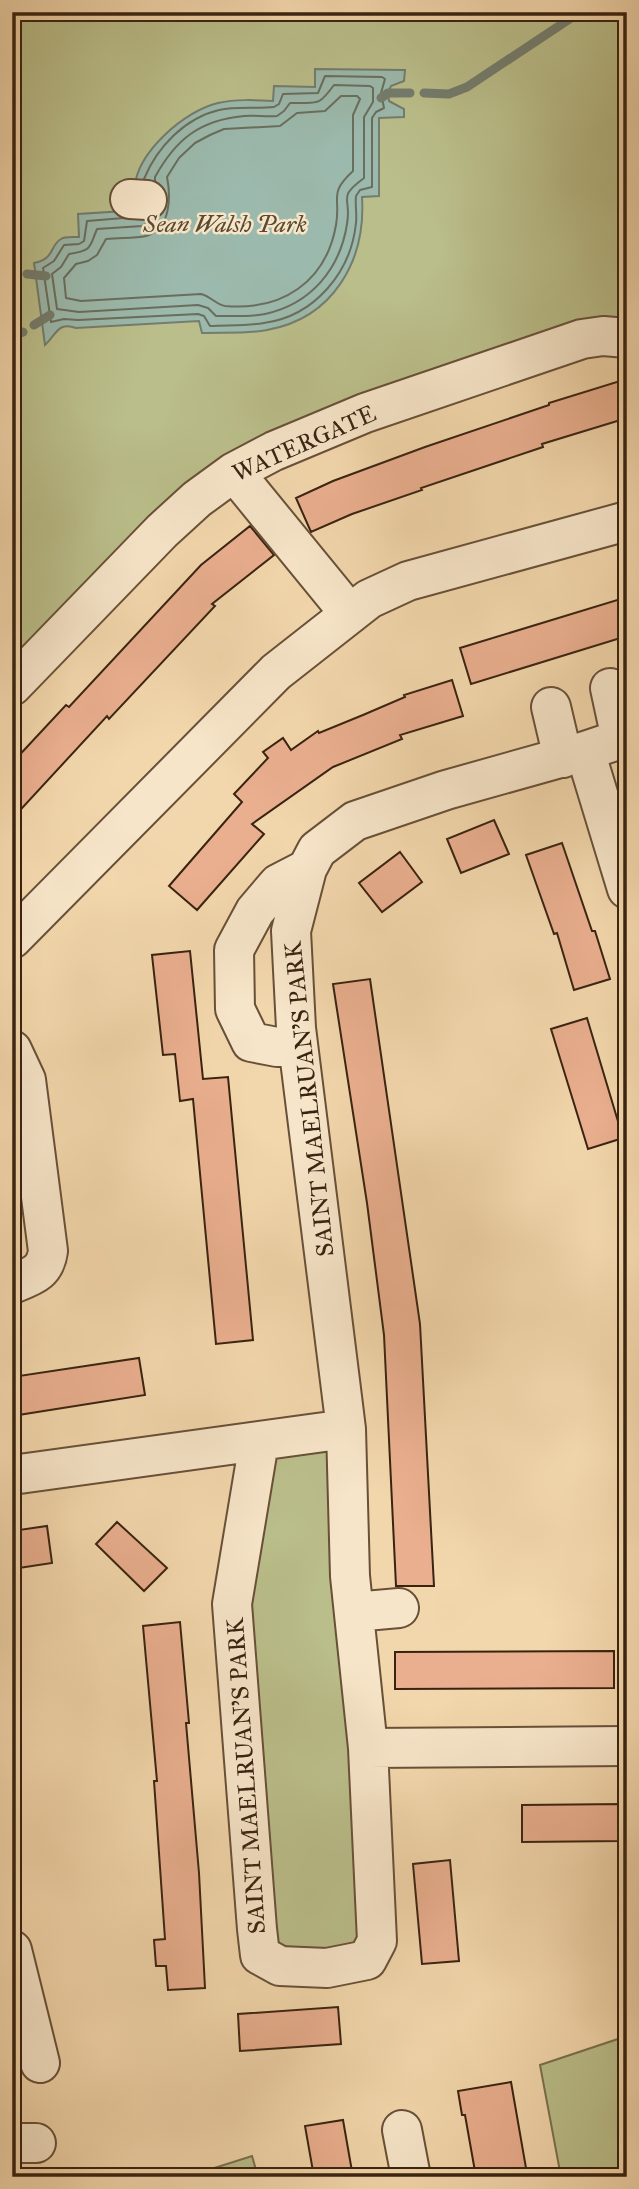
<svg xmlns="http://www.w3.org/2000/svg" width="639" height="2189" viewBox="0 0 639 2189" font-family="'IM FELL Great Primer',serif">
<style>
.green{fill:#babe8a;stroke:#7a704e;stroke-width:2}
.water{fill:#9bb9ac;stroke:#747d6e;stroke-width:2}
.lines{fill:none;stroke-linecap:round;stroke-linejoin:round}
.shore{stroke:#6a6e5e;stroke-width:2}
.stream{stroke:#747d6e;stroke-width:9}
.building{fill:#eaaf8f;stroke:#392311;stroke-width:2}
.minor-casing{stroke:#685038;stroke-width:42}
.minor{stroke:#f7e5c9;stroke-width:38}
.labels{text-anchor:middle;dominant-baseline:central;stroke-width:5;stroke-linejoin:round;paint-order:stroke}
.park-label{font-size:24px;font-style:italic;fill:#594a2f;stroke:#f7e5c9}
.street-label{font-size:24px;fill:#392311;stroke:#f7e5c9}
</style>
<rect width="100%" height="100%" fill="#f3d7ac"/>
<filter id="stains"><feTurbulence type="fractalNoise" baseFrequency=".00286" numOctaves="4"/><feColorMatrix values="0 0 0 0 .2 0 0 0 0 .09 0 0 0 0 .02 0 0 0 .5 -.17"/></filter>
<radialGradient id="worn" r=".72"><stop offset=".6" stop-color="#630" stop-opacity="0"/><stop offset="1" stop-color="#630" stop-opacity=".3"/></radialGradient>
<path class="green" d="M 46,12 L 627,12 L 627,317 L 597,318 L 325,411 L 12,661 L 12,16 Z
M 346,1429 L 377,1941 L 280,1966 L 232,1604 L 259,1442 Z
M 627,2036 L 627,2177 L 561,2177 L 540,2065 Z
M 252,2156 L 258,2177 L 186,2177 Z"/>
<path class="water" d="M 315,69 L 405,70 L 404,81 L 391,86 L 388,93 L 389,101 L 404,109 L 404,117 L 379,118 L 379,196 L 362,197 C 366,260 334,318 267,330 C 246,334 223,332 202,333 L 199,321 L 76,328 C 58,321 56,335 45,345 L 34,263 C 56,258 49,246 61,239 C 65,236 73,237 79,237 L 78,214 L 140,210 C 139,204 135,196 135,189 C 134,154 186,110 218,103 C 236,99 255,100 273,101 L 274,86 L 315,87 Z"/>
<g class="lines">
<path class="shore" d="M 341,96 L 357,96 L 360,99 L 353,115 L 353,171 C 328,194 341,197 336,225 C 326,282 282,311 225,306 C 217,305 210,296 201,294 L 81,301 L 66,298 L 64,278 L 76,264 L 88,261 L 97,255 L 106,239 C 119,237 133,239 146,236 C 171,229 171,197 167,177 L 179,158 L 195,143 L 210,135 L 224,129 L 280,126 L 297,113 L 325,111 Z
M 124,218 L 87,221 L 84,241 L 79,244 L 64,245 L 54,261 L 43,268 L 51,322 L 64,319 L 78,320 L 198,314 L 204,316 L 210,326 C 228,325 247,326 264,323 C 315,316 351,272 356,223 C 357,214 355,205 356,196 L 360,190 L 372,187 L 372,118 L 376,112 L 384,108 L 381,93 L 385,79 L 382,77 L 325,76 L 318,93 L 283,94 L 279,104 L 274,107 C 256,109 237,106 219,110 C 185,118 157,147 144,179
M 153,220 L 142,226 L 97,229 C 89,248 93,250 69,254 L 61,267 L 52,274 L 57,309 L 79,312 L 198,305 L 208,308 L 216,316 C 232,316 250,317 265,314 C 311,304 340,269 347,224 C 352,196 336,199 364,178 L 364,117 L 373,102 L 373,88 L 370,86 L 334,85 C 317,108 318,102 290,103 L 284,111 L 277,116 C 266,117 255,115 244,116 C 200,120 176,139 155,177 L 155,181"/>
<path class="stream" d="M 424,93 L 449,94 L 467,87 L 580,12
M 381,98 L 388,93 L 410,93
M 27,274 L 46,276
M 12,276 L 16,276
M 34,325 L 50,315
M 12,336 L 23,332"/>
</g>
<path class="building" d="M 620,381 L 627,418 L 542,444 L 543,447 L 421,488 L 422,490 L 352,514 L 311,532 L 296,498 L 333,481 L 425,447 L 549,405 L 549,403 Z
M 250,526 L 274,555 L 212,604 L 215,606 L 109,719 L 107,716 L 12,819 L 12,763 L 66,705 L 69,707 L 201,565 Z
M 627,597 L 627,636 L 471,684 L 460,648 Z
M 452,680 L 463,716 L 400,735 L 402,739 L 333,767 L 252,824 L 264,834 L 197,910 L 169,886 L 242,802 L 234,794 L 268,758 L 263,752 L 283,738 L 291,750 L 318,731 L 319,733 L 363,715 L 405,697 L 404,695 Z
M 494,820 L 509,854 L 461,873 L 447,839 Z
M 562,843 L 592,931 L 595,931 L 610,979 L 574,990 L 557,933 L 554,934 L 526,855 Z
M 400,852 L 422,882 L 382,912 L 359,883 Z
M 190,951 L 203,1079 L 228,1077 L 253,1340 L 216,1344 L 193,1099 L 180,1101 L 175,1054 L 163,1055 L 152,955 Z
M 370,979 L 420,1324 L 434,1586 L 396,1586 L 384,1335 L 367,1203 L 333,984 Z
M 587,1018 L 623,1138 L 588,1149 L 551,1029 Z
M 139,1358 L 145,1395 L 12,1416 L 12,1377 Z
M 117,1522 L 167,1568 L 144,1591 L 96,1544 Z
M 47,1526 L 52,1563 L 12,1569 L 12,1531 Z
M 180,1622 L 189,1723 L 186,1723 L 199,1873 L 205,1988 L 168,1990 L 166,1966 L 156,1966 L 154,1940 L 165,1939 L 154,1781 L 157,1781 L 143,1626 Z
M 614,1651 L 614,1688 L 395,1689 L 395,1652 Z
M 623,1804 L 623,1841 L 522,1842 L 522,1805 Z
M 450,1860 L 459,1961 L 422,1964 L 413,1864 Z
M 338,2007 L 341,2044 L 240,2051 L 238,2014 Z
M 511,2082 L 526,2168 L 476,2177 L 465,2115 L 462,2115 L 458,2091 Z
M 343,2120 L 353,2177 L 314,2177 L 305,2126 Z"/>
<g class="lines">
<defs>
<path id="minor" d="M 130,199 L 147,200
M 234,472 L 350,614
M 12,686 L 162,531 L 197,499 L 234,472 L 274,451 L 365,413 L 582,339 L 603,336 L 627,338
M 610,688 L 621,739
M 551,707 L 563,758
M 585,751 L 627,889
M 12,939 L 276,672 L 369,599 L 408,581 L 627,521
M 298,1046 L 277,1047 L 251,1042 L 235,1009 L 234,950 L 255,911 L 278,884 L 307,869
M 12,1050 L 26,1080 L 48,1251 C 45,1273 32,1276 12,1284
M 259,1442 L 232,1604 L 257,1929 L 260,1955 L 280,1966 L 327,1968 L 367,1960 L 377,1941 L 368,1748 L 350,1576 L 346,1429 L 296,1028 L 291,931 L 307,869 L 317,850 L 355,821 L 446,790 L 585,751 L 627,737
M 12,1475 L 346,1429
M 354,1612 L 399,1608
M 368,1748 L 627,1746
M 12,1950 L 40,2063
M 402,2130 L 411,2177
M 12,2143 L 36,2143"/>
</defs>
<use href="#minor" class="minor-casing"/>
<use href="#minor" class="minor"/>
</g>
<g class="labels">
<g class="park-label">
<text x="225" y="224">Sean Walsh Park</text>
</g>
<g class="street-label">
<text transform="translate(304 443) rotate(-24)">WATERGATE</text>
<text transform="translate(309 1099) rotate(-96)">SAINT MAELRUAN'S PARK</text>
<text transform="translate(246 1776) rotate(-94)">SAINT MAELRUAN'S PARK</text>
</g>
</g>
<rect width="639" height="2189" fill="none" stroke="#f3d7ac" stroke-width="42"/>
<rect x="14" y="14" width="611" height="2161" fill="none" stroke="#392311" stroke-width="3.5"/>
<rect x="21" y="21" width="597" height="2147" fill="none" stroke="#392311" stroke-width="2"/>
<rect width="100%" height="100%" filter="url(#stains)"/>
<rect width="100%" height="100%" fill="url(#worn)"/>
</svg>
